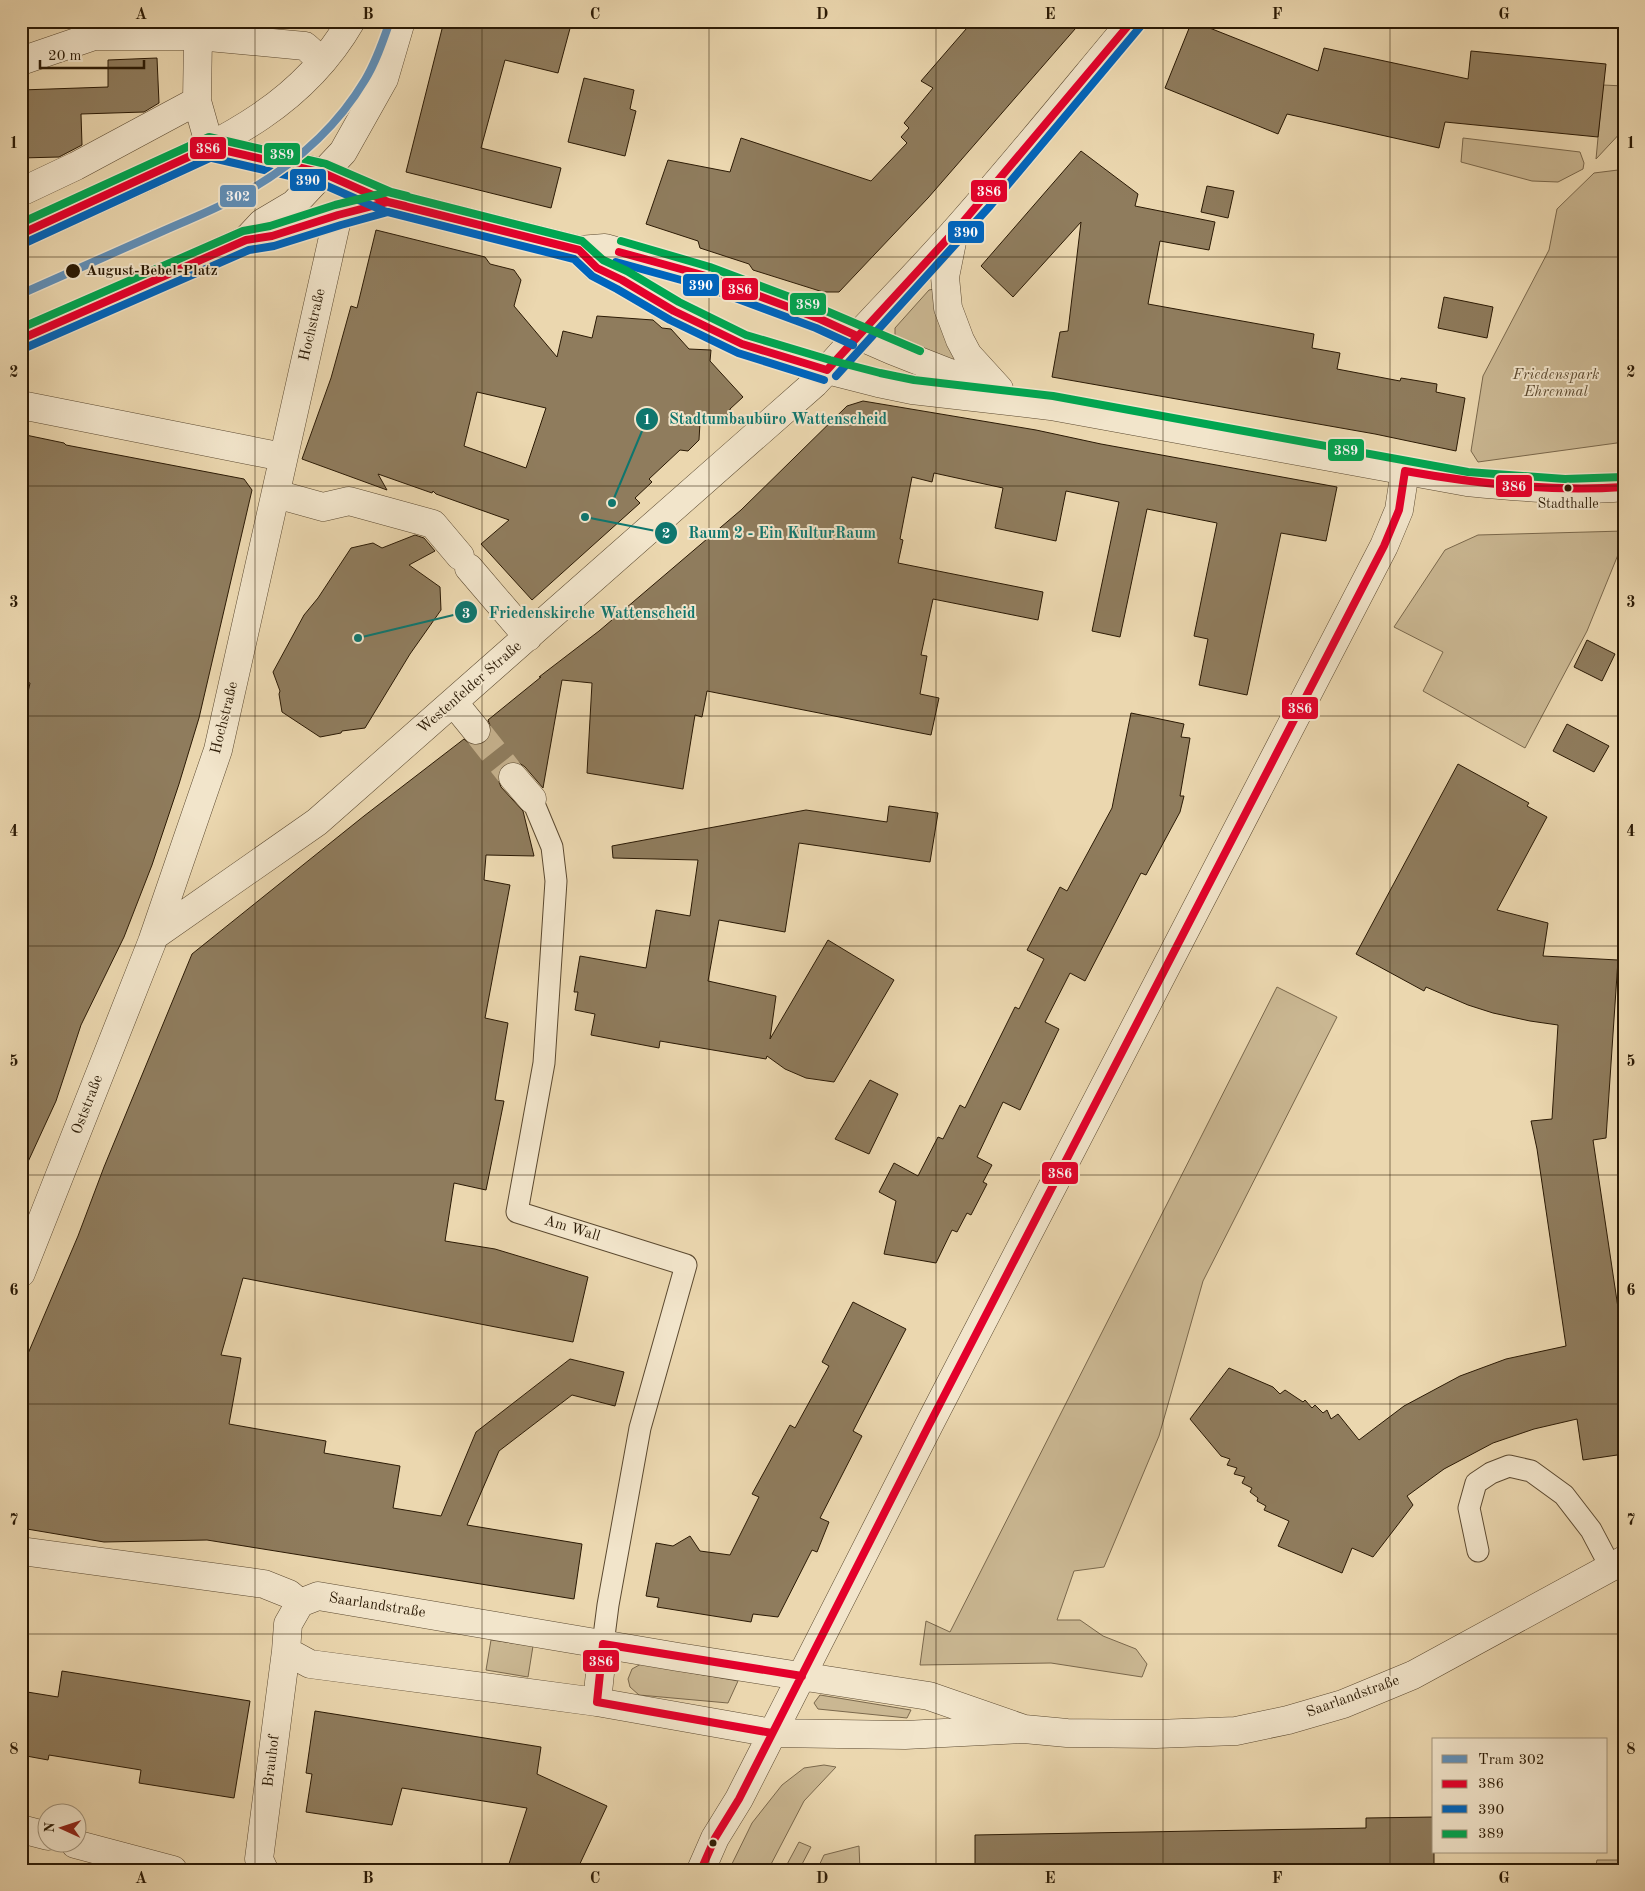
<svg xmlns="http://www.w3.org/2000/svg" width="1645" height="1891" viewBox="0 0 1645 1891" font-family="'Old Standard TT',serif">
<style>
.green{fill:#cab792;stroke:#7a684c}
.building{fill:#8f7c5d;stroke:#2b1a05;fill-rule:evenodd}
.lines{fill:none;stroke-linecap:round;stroke-linejoin:round}
.pedestrian-tunnel{stroke:#c5b18d;stroke-width:28;stroke-dasharray:28 14;stroke-linecap:butt}
.service-casing{stroke:#5b4930;stroke-width:23}
.pedestrian-casing{stroke:#5b4930;stroke-width:29}
.minor-casing{stroke:#5b4930;stroke-width:29}
.tertiary-casing{stroke:#5b4930;stroke-width:29}
.service{stroke:#f2e5cb;stroke-width:21}
.pedestrian{stroke:#f2e5cb;stroke-width:28}
.minor{stroke:#f2e5cb;stroke-width:28}
.tertiary{stroke:#f2e5cb;stroke-width:28}
.bus-1-casing{stroke:#f2e5cb;stroke-width:11}
.bus-2-casing{stroke:#f2e5cb;stroke-width:11}
.bus-3-casing{stroke:#f2e5cb;stroke-width:11}
.bus-1{stroke:#e4002b;stroke-width:8}
.bus-2{stroke:#0065bd;stroke-width:8}
.bus-3{stroke:#00a651;stroke-width:8}
.tram-1-casing{stroke:#f2e5cb;stroke-width:11}
.tram-1{stroke:#6190b9;stroke-width:8}
.grid{fill:none;stroke:#2b1a05;stroke-width:1;stroke-opacity:0.55}
.stop-dot{fill:#2b1a05;stroke:#f2e5cb;stroke-width:2}
.labels{text-anchor:middle;dominant-baseline:central;stroke-width:4;stroke-linejoin:round;paint-order:stroke}
.bus-label{font-size:14px;fill:#2b1a05;stroke:#f2e5cb}
.stop-label{font-size:15px;font-weight:bold;fill:#2b1a05;stroke:#f2e5cb;text-anchor:start}
.street-label{font-size:15px;fill:#2b1a05;stroke:#f2e5cb}
.park-label{font-size:15px;font-style:italic;fill:#5b492f;stroke:#f2e5cb}
.leader{fill:none;stroke:#0f766e;stroke-width:2}
.callout-dot{fill:#0f766e;stroke:#f2e5cb;stroke-width:2}
.mark-label{font-size:15px;text-anchor:middle;font-weight:bold;fill:#fff}
.callout-label{font-size:16px;text-anchor:middle;font-weight:bold;fill:#0f766e;stroke:#f2e5cb;stroke-width:4;stroke-linejoin:round;paint-order:stroke}
.line-badge{stroke:#f2e5cb;stroke-width:2}
.badge-label{font-size:14px;text-anchor:middle;font-weight:bold;fill:#fff}
.neatline{fill:none;stroke:#2b1a05;stroke-width:2}
.grid-label{font-size:16px;text-anchor:middle;font-weight:bold;fill:#2b1a05}
</style>
<rect width="100%" height="100%" fill="#ebd7af"/>
<filter id="stains"><feTurbulence type="fractalNoise" baseFrequency=".004" numOctaves="4"/><feColorMatrix values="0 0 0 0 .2 0 0 0 0 .09 0 0 0 0 .02 0 0 0 .5 -.17"/></filter>
<radialGradient id="worn" r=".72"><stop offset=".6" stop-color="#630" stop-opacity="0"/><stop offset="1" stop-color="#630" stop-opacity=".3"/></radialGradient>
<path class="green" d="M 1603,85 L 1624,86 L 1624,129 L 1596,159 Z
M 1463,138 L 1580,152 L 1584,163 L 1583,169 L 1558,182 L 1532,181 L 1461,162 Z
M 1624,162 L 1624,442 L 1478,462 L 1471,451 L 1483,376 L 1549,250 L 1557,209 L 1594,173 L 1618,170 Z
M 934,289 L 957,359 L 955,362 L 899,344 L 895,337 L 895,328 L 929,290 Z
M 1624,531 L 1624,540 L 1587,631 L 1525,748 L 1423,691 L 1443,652 L 1394,627 L 1445,550 L 1478,535 Z
M 1277,987 L 1337,1017 L 1203,1281 L 1159,1436 L 1104,1567 L 1074,1571 L 1057,1620 L 1080,1620 L 1103,1636 L 1136,1649 L 1147,1664 L 1142,1677 L 1051,1663 L 920,1665 L 926,1621 L 950,1632 Z
M 491,1640 L 533,1646 L 528,1677 L 486,1670 Z
M 641,1664 L 738,1681 L 728,1703 L 639,1695 L 630,1687 L 628,1679 L 632,1669 Z
M 820,1695 L 911,1710 L 907,1718 L 818,1709 L 814,1703 Z
M 824,1765 L 836,1767 L 804,1801 L 768,1870 L 729,1870 L 752,1823 L 782,1785 L 804,1768 Z
M 799,1842 L 811,1847 L 799,1870 L 784,1870 Z
M 859,1846 L 860,1870 L 817,1870 L 824,1855 Z
M 1597,1860 L 1624,1860 L 1624,1870 L 1595,1870 Z"/>
<path class="building" d="M 444,21 L 572,21 L 558,73 L 505,60 L 481,148 L 561,168 L 551,208 L 406,172 Z
M 973,21 L 1082,21 L 928,198 L 839,292 L 823,292 L 753,270 L 749,264 L 700,248 L 698,241 L 646,224 L 668,160 L 730,172 L 741,138 L 871,181 L 907,143 L 901,137 L 909,128 L 904,123 L 933,88 L 921,81 Z
M 1192,21 L 1318,71 L 1324,48 L 1468,79 L 1471,51 L 1606,64 L 1598,137 L 1445,122 L 1439,148 L 1287,114 L 1278,134 L 1165,88 Z
M 157,58 L 159,103 L 144,112 L 81,114 L 82,145 L 59,157 L 21,158 L 21,90 L 108,87 L 108,60 Z
M 584,78 L 634,90 L 630,109 L 636,111 L 625,156 L 568,142 Z
M 1081,151 L 1138,194 L 1135,206 L 1215,222 L 1209,250 L 1160,241 L 1148,304 L 1314,334 L 1312,348 L 1340,353 L 1337,369 L 1400,381 L 1401,378 L 1437,384 L 1436,392 L 1465,398 L 1456,451 L 1375,434 L 1052,377 L 1060,332 L 1068,331 L 1081,222 L 1013,297 L 981,266 Z
M 1207,186 L 1234,191 L 1228,218 L 1201,212 Z
M 376,230 L 485,257 L 490,264 L 514,270 L 521,280 L 514,306 L 557,357 L 563,331 L 592,338 L 597,316 L 653,320 L 662,328 L 671,329 L 689,349 L 711,350 L 710,361 L 743,397 L 730,409 L 730,412 L 718,423 L 700,422 L 699,440 L 688,451 L 680,450 L 649,479 L 652,482 L 635,498 L 640,503 L 532,600 L 481,544 L 509,520 L 436,494 L 433,491 L 432,493 L 378,474 L 387,490 L 302,459 L 331,378 L 351,306 L 357,308 ZM 477,392 L 546,408 L 526,468 L 464,446 Z
M 1444,297 L 1493,307 L 1487,338 L 1438,328 Z
M 863,401 L 1036,430 L 1101,444 L 1337,487 L 1326,541 L 1281,533 L 1247,695 L 1199,685 L 1208,639 L 1194,636 L 1217,523 L 1147,509 L 1120,637 L 1092,631 L 1119,502 L 1066,491 L 1056,541 L 995,528 L 1003,488 L 934,473 L 932,482 L 912,477 L 900,539 L 903,540 L 898,563 L 1043,592 L 1038,620 L 933,599 L 921,655 L 927,656 L 920,694 L 939,698 L 931,735 L 707,691 L 702,717 L 695,715 L 683,789 L 587,773 L 592,683 L 562,680 L 543,788 L 525,767 L 518,762 L 511,762 L 503,765 L 498,772 L 498,779 L 501,787 L 523,811 L 534,856 L 486,855 L 484,880 L 510,885 L 485,1018 L 508,1023 L 495,1100 L 504,1101 L 486,1190 L 454,1183 L 445,1241 L 495,1249 L 588,1277 L 573,1342 L 243,1278 L 221,1355 L 241,1358 L 229,1424 L 326,1441 L 324,1453 L 400,1466 L 393,1508 L 441,1516 L 476,1432 L 570,1359 L 624,1372 L 615,1406 L 572,1395 L 499,1451 L 467,1525 L 582,1544 L 574,1599 L 207,1540 L 104,1542 L 21,1528 L 21,1370 L 78,1236 L 104,1167 L 192,954 L 364,816 L 464,739 L 470,744 L 478,745 L 486,742 L 490,736 L 491,728 L 488,720 L 541,677 L 539,677 L 599,631 L 741,510 L 847,406 Z
M 21,434 L 64,443 L 66,445 L 244,479 L 252,490 L 199,718 L 179,784 L 152,865 L 124,937 L 81,1025 L 56,1101 L 21,1177 L 21,724 L 30,683 L 21,681 Z
M 415,535 L 424,538 L 435,551 L 409,565 L 440,587 L 441,610 L 410,654 L 365,728 L 342,731 L 341,733 L 320,737 L 282,712 L 279,694 L 280,691 L 273,672 L 304,615 L 318,598 L 351,548 L 373,543 L 382,548 Z
M 1587,640 L 1615,654 L 1602,681 L 1574,667 Z
M 1131,713 L 1184,724 L 1181,737 L 1190,738 L 1180,796 L 1184,796 L 1180,812 L 1146,875 L 1141,873 L 1085,981 L 1070,973 L 1045,1022 L 1059,1029 L 1020,1110 L 1003,1102 L 977,1157 L 992,1165 L 983,1182 L 987,1184 L 971,1215 L 967,1213 L 957,1232 L 952,1230 L 936,1263 L 884,1254 L 896,1201 L 879,1192 L 894,1163 L 918,1176 L 938,1137 L 943,1139 L 960,1105 L 965,1108 L 1015,1007 L 1019,1009 L 1044,959 L 1027,950 L 1060,887 L 1067,891 L 1112,808 Z
M 1567,724 L 1609,746 L 1594,772 L 1553,751 Z
M 1458,764 L 1529,803 L 1527,806 L 1547,817 L 1497,910 L 1548,923 L 1543,956 L 1618,960 L 1606,1138 L 1593,1140 L 1624,1348 L 1624,1454 L 1583,1460 L 1577,1419 L 1534,1429 L 1493,1443 L 1444,1469 L 1407,1496 L 1413,1505 L 1373,1557 L 1352,1548 L 1342,1573 L 1278,1546 L 1289,1521 L 1264,1510 L 1266,1506 L 1257,1501 L 1258,1498 L 1250,1492 L 1252,1488 L 1242,1483 L 1245,1477 L 1234,1474 L 1237,1468 L 1227,1465 L 1230,1459 L 1221,1456 L 1190,1419 L 1229,1368 L 1273,1387 L 1280,1394 L 1285,1390 L 1303,1402 L 1305,1400 L 1312,1408 L 1315,1405 L 1323,1413 L 1327,1410 L 1331,1419 L 1338,1414 L 1359,1440 L 1404,1406 L 1460,1376 L 1506,1359 L 1566,1346 L 1537,1149 L 1531,1121 L 1552,1119 L 1558,1025 L 1530,1021 L 1493,1013 L 1468,1005 L 1426,987 L 1424,991 L 1356,954 Z
M 889,806 L 938,813 L 930,862 L 799,843 L 785,932 L 719,920 L 708,981 L 776,996 L 770,1039 L 828,940 L 894,980 L 834,1082 L 806,1078 L 785,1069 L 767,1056 L 766,1059 L 660,1041 L 659,1048 L 591,1035 L 595,1014 L 575,1010 L 578,992 L 574,992 L 580,956 L 646,968 L 656,910 L 690,916 L 698,860 L 613,858 L 612,846 L 806,810 L 887,822 Z
M 870,1080 L 898,1094 L 869,1154 L 835,1139 Z
M 853,1302 L 906,1329 L 853,1431 L 862,1436 L 820,1518 L 829,1522 L 817,1552 L 812,1550 L 778,1617 L 753,1614 L 751,1622 L 657,1607 L 659,1598 L 646,1596 L 656,1543 L 673,1546 L 690,1536 L 700,1551 L 730,1555 L 759,1497 L 752,1494 L 790,1425 L 795,1428 L 829,1366 L 822,1362 Z
M 62,1671 L 250,1701 L 234,1798 L 139,1783 L 141,1770 L 49,1755 L 48,1760 L 21,1755 L 21,1691 L 58,1697 Z
M 315,1711 L 541,1747 L 537,1774 L 607,1806 L 577,1870 L 507,1870 L 527,1808 L 402,1788 L 392,1825 L 306,1812 L 312,1774 L 306,1773 Z
M 1434,1817 L 1434,1870 L 975,1870 L 975,1835 L 1366,1828 L 1366,1818 Z"/>
<g class="lines">
<path class="pedestrian-tunnel" d="M 476,730 L 513,777"/>
<defs>
<path id="service" d="M 532,799 L 552,847 L 556,881 L 544,1063 L 517,1212 L 686,1265 L 640,1428 L 608,1605 L 603,1644
M 1478,1551 L 1469,1508 L 1476,1483 L 1491,1473 L 1509,1466 L 1531,1471 L 1564,1495 L 1591,1530 L 1610,1566"/>
<path id="pedestrian" d="M 198,36 L 197,101 L 210,147
M 21,61 L 94,36 L 198,36 L 305,46 L 322,61
M 21,192 L 76,166 L 197,101
M 21,405 L 283,457
M 276,494 L 323,507 L 349,501 L 433,524 L 460,556
M 469,568 L 528,637
M 454,703 L 476,730
M 513,777 L 532,799
M 154,936 L 317,822 L 815,383 L 827,370
M 21,1273 L 152,942 L 218,750 L 338,215
M 21,1551 L 264,1584 L 289,1594 L 300,1603"/>
<path id="minor" d="M 318,1596 L 678,1657 L 929,1696 L 1024,1729 L 905,1735 L 772,1733 L 597,1702 L 310,1664 L 286,1651 L 288,1624 L 300,1603 Z
M 597,1702 L 603,1644
M 1024,1729 L 1067,1733 L 1156,1734 L 1236,1731 L 1288,1720 L 1343,1704 L 1413,1675 L 1624,1560
M 21,1829 L 48,1836
M 75,1844 L 173,1870
M 264,1870 L 259,1859 L 286,1651
M 701,1870 L 715,1838 L 739,1799 L 929,1425 L 1384,546 L 1399,510 L 1405,471"/>
<path id="tertiary" d="M 210,147 L 323,173 L 388,202 L 579,250 L 605,248 L 706,276 L 820,319 L 891,350 L 947,372 L 995,388
M 954,232 L 945,277 L 948,308 L 960,340 L 968,355 L 999,389
M 21,234 C 63,215 104,196 146,177 C 228,139 303,104 351,21
M 248,238 L 262,223 L 294,204 L 343,152 L 384,79 L 401,21
M 579,250 L 597,268 L 622,280 L 674,311 L 742,344 L 827,370 L 878,383 L 912,390 L 1051,406 L 1467,482 C 1519,487 1571,492 1624,487
M 21,339 L 246,240 L 272,236 L 338,215 L 388,202
M 827,370 C 871,319 919,273 963,222 C 1021,156 1076,88 1132,21"/>
</defs>
<use href="#service" class="service-casing"/>
<use href="#pedestrian" class="pedestrian-casing"/>
<use href="#minor" class="minor-casing"/>
<use href="#tertiary" class="tertiary-casing"/>
<use href="#service" class="service"/>
<use href="#pedestrian" class="pedestrian"/>
<use href="#minor" class="minor"/>
<use href="#tertiary" class="tertiary"/>
<defs>
<path id="bus-1" d="M 21,234 L 210,147 L 323,173 L 388,202 L 405,206
M 619,252 L 706,276 L 820,319 L 857,336
M 21,339 L 246,240 L 272,236 L 338,215 L 388,202 L 579,250 L 597,268 L 622,280 L 674,311 L 742,344 L 827,370 L 963,222 L 1132,21
M 1405,471 C 1478,484 1550,492 1624,487
M 772,1733 L 597,1702 L 603,1644 L 802,1676
M 701,1870 L 715,1838 L 739,1799 L 929,1425 L 1384,546 L 1399,510 L 1405,471"/>
<path id="bus-2" d="M 208,157 L 320,183 L 384,211 L 403,216
M 25,243 L 214,156
M 616,262 L 703,286 L 816,328 L 853,345
M 25,348 L 249,250 L 274,246 L 341,225 L 388,212 L 574,259 L 592,276 L 617,289 L 670,320 L 738,353 L 824,380
M 836,376 L 990,206 L 1140,27"/>
<path id="bus-3" d="M 21,223 L 209,137 L 326,164 L 391,192 L 407,196
M 621,241 L 710,267 L 824,310 L 920,351
M 21,328 L 243,231 L 270,226 L 335,205 L 388,192 L 582,241 L 603,260 L 627,271 L 679,302 L 746,335 L 830,360 L 880,373 L 914,380 L 1053,396 L 1468,472 L 1565,479 L 1623,477"/>
</defs>
<use href="#bus-1" class="bus-1-casing"/>
<use href="#bus-2" class="bus-2-casing"/>
<use href="#bus-3" class="bus-3-casing"/>
<use href="#bus-1" class="bus-1"/>
<use href="#bus-2" class="bus-2"/>
<use href="#bus-3" class="bus-3"/>
<defs>
<path id="tram-1" d="M 21,294 C 68,273 116,252 163,231 C 187,220 212,211 235,198 C 288,170 334,132 365,80 C 376,62 383,41 390,21"/>
</defs>
<use href="#tram-1" class="tram-1-casing"/>
<use href="#tram-1" class="tram-1"/>
</g>
<path class="grid" d="M 255,21 L 255,1870M 482,21 L 482,1870M 709,21 L 709,1870M 936,21 L 936,1870M 1163,21 L 1163,1870M 1390,21 L 1390,1870M 21,257 L 1624,257M 21,486 L 1624,486M 21,716 L 1624,716M 21,946 L 1624,946M 21,1175 L 1624,1175M 21,1404 L 1624,1404M 21,1634 L 1624,1634"/>
<g class="stop-dot">
<circle cx="73" cy="271" r="8"/>
<circle cx="1568" cy="488" r="4.5"/>
<circle cx="713" cy="1843" r="4.5"/>
</g>
<g class="labels">
<g class="bus-label">
<text x="1568" y="504">Stadthalle</text>
</g>
<g class="stop-label">
<text x="86" y="271">August-Bebel-Platz</text>
</g>
<g class="street-label">
<text transform="translate(313 325) rotate(-77)">Hochstraße</text>
<text transform="translate(470 688) rotate(-41)">Westenfelder Straße</text>
<text transform="translate(225 718) rotate(-76)">Hochstraße</text>
<text transform="translate(88 1105) rotate(-69)">Oststraße</text>
<text transform="translate(572 1229) rotate(17)">Am Wall</text>
<text transform="translate(377 1606) rotate(9)">Saarlandstraße</text>
<text transform="translate(1353 1697) rotate(-20)">Saarlandstraße</text>
<text transform="translate(272 1761) rotate(-83)">Brauhof</text>
</g>
<g class="park-label">
<text x="1556" y="375">Friedenspark<tspan x="1556" dy="17">Ehrenmal</tspan></text>
</g>
</g>
<path class="leader" d="M612 503L647 419M585 517L666 533M358 638L466 612"/>
<g class="callout-dot">
<circle cx="612" cy="503" r="5"/>
<circle cx="585" cy="517" r="5"/>
<circle cx="358" cy="638" r="5"/>
<circle cx="647" cy="419" r="12"/>
<circle cx="666" cy="533" r="12"/>
<circle cx="466" cy="612" r="12"/>
</g>
<g class="mark-label">
<text x="647" y="424">1</text>
<text x="666" y="538">2</text>
<text x="466" y="618">3</text>
</g>
<g class="callout-label">
<text x="778" y="424">Stadtumbaubüro Wattenscheid</text>
<text x="782" y="538">Raum 2 - Ein KulturRaum</text>
<text x="592" y="618">Friedenskirche Wattenscheid</text>
</g>
<g class="line-badge">
<rect x="189" y="136" width="38" height="24" rx="5" fill="#e4002b"/>
<rect x="263" y="142" width="38" height="24" rx="5" fill="#00a651"/>
<rect x="289" y="168" width="38" height="24" rx="5" fill="#0065bd"/>
<rect x="970" y="179" width="38" height="24" rx="5" fill="#e4002b"/>
<rect x="219" y="184" width="38" height="24" rx="5" fill="#6190b9"/>
<rect x="947" y="220" width="38" height="24" rx="5" fill="#0065bd"/>
<rect x="682" y="273" width="38" height="24" rx="5" fill="#0065bd"/>
<rect x="721" y="277" width="38" height="24" rx="5" fill="#e4002b"/>
<rect x="789" y="292" width="38" height="24" rx="5" fill="#00a651"/>
<rect x="1327" y="438" width="38" height="24" rx="5" fill="#00a651"/>
<rect x="1495" y="474" width="38" height="24" rx="5" fill="#e4002b"/>
<rect x="1281" y="696" width="38" height="24" rx="5" fill="#e4002b"/>
<rect x="1041" y="1161" width="38" height="24" rx="5" fill="#e4002b"/>
<rect x="582" y="1649" width="38" height="24" rx="5" fill="#e4002b"/>
</g>
<g class="badge-label">
<text x="208" y="153">386</text>
<text x="282" y="159">389</text>
<text x="308" y="185">390</text>
<text x="989" y="196">386</text>
<text x="238" y="201">302</text>
<text x="966" y="237">390</text>
<text x="701" y="290">390</text>
<text x="740" y="294">386</text>
<text x="808" y="309">389</text>
<text x="1346" y="455">389</text>
<text x="1514" y="491">386</text>
<text x="1300" y="713">386</text>
<text x="1060" y="1178">386</text>
<text x="601" y="1666">386</text>
</g>
<rect width="1645" height="1891" fill="none" stroke="#ebd7af" stroke-width="55"/>
<rect x="1432" y="1738" width="175" height="115" fill="#f2e5cb" stroke="#a2947c"/>
<rect x="1442" y="1755" width="25" height="8" fill="#6190b9" stroke="#a2947c"/>
<text x="1478" y="1764" font-size="15" fill="#2b1a05">Tram 302</text>
<rect x="1442" y="1780" width="25" height="8" fill="#e4002b" stroke="#a2947c"/>
<text x="1478" y="1788" font-size="15" fill="#2b1a05">386</text>
<rect x="1442" y="1805" width="25" height="8" fill="#0065bd" stroke="#a2947c"/>
<text x="1478" y="1814" font-size="15" fill="#2b1a05">390</text>
<rect x="1442" y="1830" width="25" height="8" fill="#00a651" stroke="#a2947c"/>
<text x="1478" y="1838" font-size="15" fill="#2b1a05">389</text>
<g transform="translate(62 1828) rotate(273)"><circle r="24" fill="#f2e5cb" stroke="#a2947c"/>
<path d="M0-4L9 19L0 12L-9 19Z" fill="#8f2418"/>
<text y="-8" font-size="14" font-weight="bold" text-anchor="middle" fill="#2b1a05">N</text>
</g>
<path d="M40 60v8h104v-8" fill="none" stroke="#2b1a05" stroke-width="2.5"/>
<text x="48" y="60" font-size="15" fill="#2b1a05" stroke="#f2e5cb" stroke-width="4" paint-order="stroke">20 m</text>
<rect x="28" y="28" width="1590" height="1836" class="neatline"/>
<g class="grid-label">
<text x="141" y="19">A</text>
<text x="368" y="19">B</text>
<text x="595" y="19">C</text>
<text x="822" y="19">D</text>
<text x="1050" y="19">E</text>
<text x="1277" y="19">F</text>
<text x="1504" y="19">G</text>
<text x="14" y="148">1</text>
<text x="1631" y="148">1</text>
<text x="14" y="377">2</text>
<text x="1631" y="377">2</text>
<text x="14" y="607">3</text>
<text x="1631" y="607">3</text>
<text x="14" y="836">4</text>
<text x="1631" y="836">4</text>
<text x="14" y="1066">5</text>
<text x="1631" y="1066">5</text>
<text x="14" y="1295">6</text>
<text x="1631" y="1295">6</text>
<text x="14" y="1525">7</text>
<text x="1631" y="1525">7</text>
<text x="14" y="1754">8</text>
<text x="1631" y="1754">8</text>
<text x="141" y="1883">A</text>
<text x="368" y="1883">B</text>
<text x="595" y="1883">C</text>
<text x="822" y="1883">D</text>
<text x="1050" y="1883">E</text>
<text x="1277" y="1883">F</text>
<text x="1504" y="1883">G</text>
</g>
<rect width="100%" height="100%" filter="url(#stains)"/>
<rect width="100%" height="100%" fill="url(#worn)"/>
</svg>
